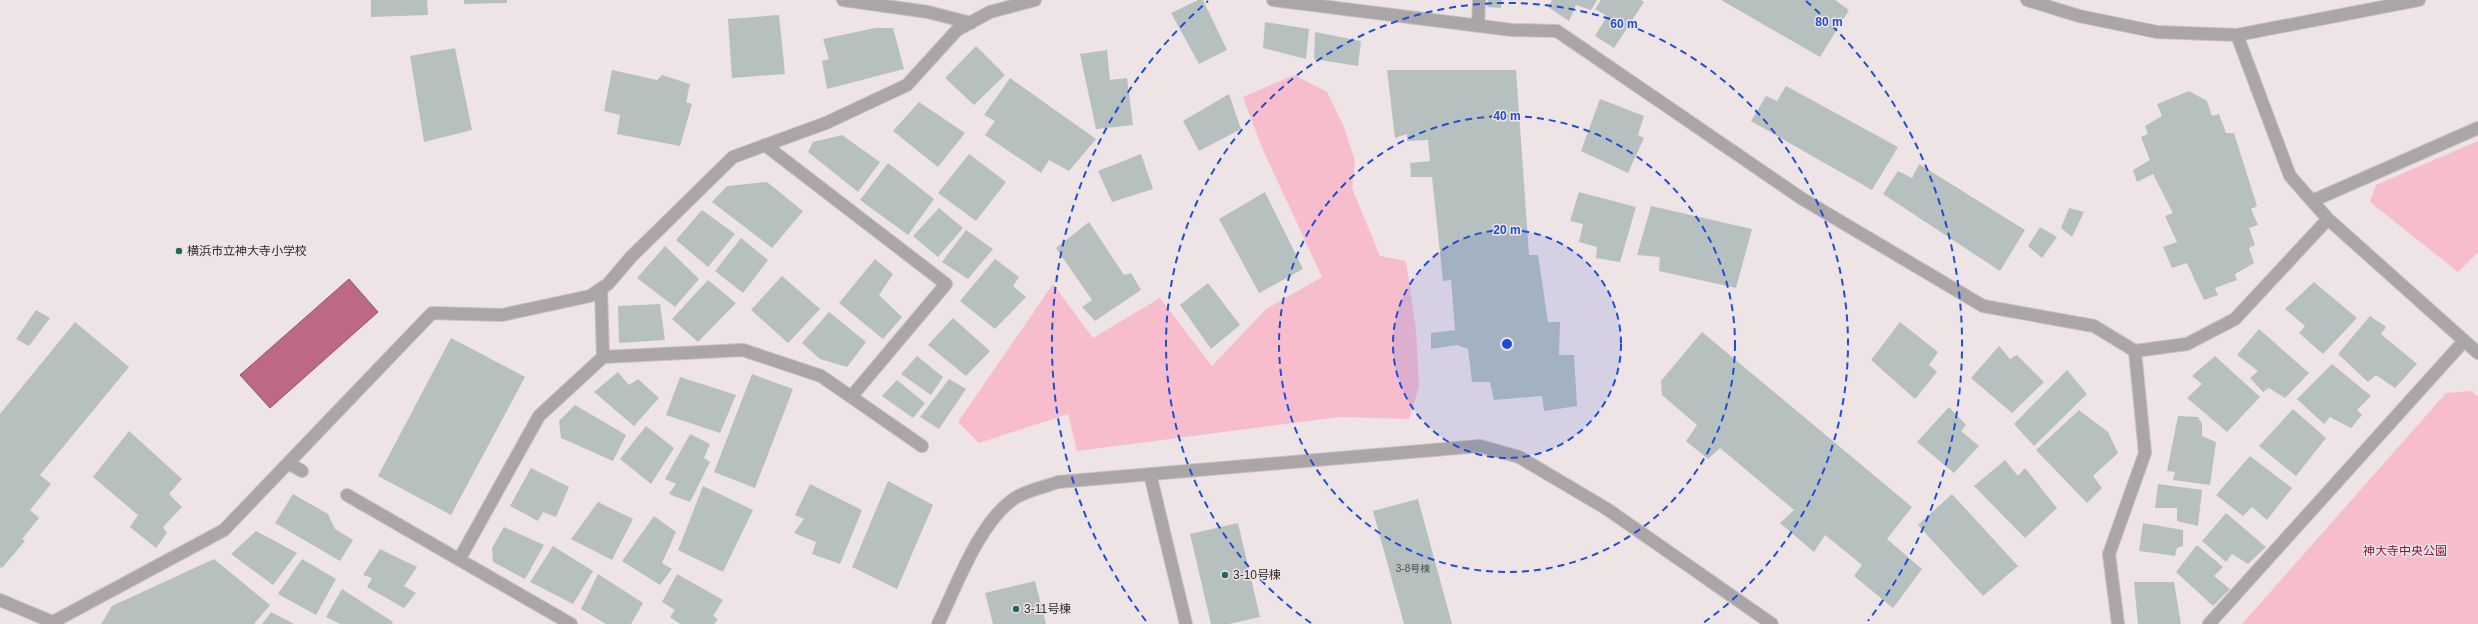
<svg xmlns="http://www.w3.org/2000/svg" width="2478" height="624" viewBox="0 0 2478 624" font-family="Arial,'Noto Sans JP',sans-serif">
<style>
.green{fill:#f8bdcd}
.water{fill:#be6984;stroke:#93566a}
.building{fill:#b6c1bf}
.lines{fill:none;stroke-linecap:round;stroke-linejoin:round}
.minor-casing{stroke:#c8bec0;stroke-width:14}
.minor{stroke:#aaa5a6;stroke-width:12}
.ring{fill:none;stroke:#1d4ed8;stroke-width:2;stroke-dasharray:7 5}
.poi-dot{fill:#1f675d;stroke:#eee3e5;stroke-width:1.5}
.labels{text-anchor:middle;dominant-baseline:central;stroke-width:3;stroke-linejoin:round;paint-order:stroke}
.number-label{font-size:10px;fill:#515051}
.poi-label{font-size:12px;fill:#2f2b2c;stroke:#eee3e5;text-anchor:start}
.park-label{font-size:12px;fill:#7f1643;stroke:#eee3e5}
.centre{fill:#1d4ed8;stroke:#eee3e5;stroke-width:2}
.ring-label{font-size:12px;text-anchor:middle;font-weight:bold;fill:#1d4ed8;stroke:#eee3e5;stroke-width:3;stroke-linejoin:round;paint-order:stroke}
</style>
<rect width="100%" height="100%" fill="#eee3e5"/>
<path class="green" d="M 1294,75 L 1327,92 L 1344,127 L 1355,161 L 1352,188 L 1380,256 L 1406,261 L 1416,330 L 1419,387 L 1409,419 L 1340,417 L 1077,451 L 1068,414 L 979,443 L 958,422 L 1053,284 L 1093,338 L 1160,298 L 1212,366 L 1266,309 L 1322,277 L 1263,150 L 1243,97 Z
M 2478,141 L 2478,252 L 2458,272 L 2370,202 L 2376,185 Z
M 2472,391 L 2478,397 L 2478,624 L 2242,624 L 2446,393 Z"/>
<path class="water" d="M 349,279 L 378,312 L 270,408 L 240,375 Z"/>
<path class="building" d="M 371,0 L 427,0 L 428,15 L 371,17 Z
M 464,0 L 507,0 L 507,3 L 464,4 Z
M 1198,0 L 1203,0 L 1227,50 L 1199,64 L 1171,13 Z
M 1488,0 L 1502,0 L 1501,8 L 1487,7 Z
M 1552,0 L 1597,0 L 1591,10 L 1576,5 L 1569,21 L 1548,7 Z
M 1601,0 L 1641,0 L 1644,2 L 1614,48 L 1595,36 L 1607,16 L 1595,9 Z
M 1721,0 L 1835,0 L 1849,10 L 1820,57 Z
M 779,15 L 785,74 L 732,78 L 728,19 Z
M 1265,22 L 1309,29 L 1306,59 L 1263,48 Z
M 875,28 L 893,28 L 904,69 L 827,89 L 822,61 L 829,59 L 823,39 Z
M 1315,32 L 1361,41 L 1358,66 L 1314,59 Z
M 976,46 L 1005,75 L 974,105 L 945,78 Z
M 455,48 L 472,130 L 424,142 L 410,56 Z
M 1107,50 L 1110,80 L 1127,78 L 1133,125 L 1096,129 L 1080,54 Z
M 612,70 L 657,80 L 662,75 L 690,84 L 686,102 L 692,104 L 680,146 L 617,134 L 620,115 L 604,111 Z
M 1387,70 L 1516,70 L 1529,255 L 1538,255 L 1548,322 L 1560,322 L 1559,355 L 1574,355 L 1577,406 L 1544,411 L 1542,396 L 1494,400 L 1490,382 L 1472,382 L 1468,349 L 1457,345 L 1431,349 L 1431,333 L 1455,330 L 1451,280 L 1443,281 L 1432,177 L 1411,177 L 1410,163 L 1430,161 L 1428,140 L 1407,141 L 1407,134 L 1395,138 Z
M 1010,78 L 1096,139 L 1069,171 L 1049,160 L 1041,173 L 985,135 L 995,121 L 984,115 Z
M 1786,86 L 1898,147 L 1872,190 L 1751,121 L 1766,96 L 1777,101 Z
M 2189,91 L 2207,101 L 2212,116 L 2219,114 L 2226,133 L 2234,133 L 2257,206 L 2251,209 L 2258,225 L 2249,228 L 2255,245 L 2249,248 L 2254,263 L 2235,274 L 2237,280 L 2215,288 L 2218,295 L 2204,300 L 2187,263 L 2172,268 L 2163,247 L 2177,242 L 2165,216 L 2173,213 L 2153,174 L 2137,182 L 2133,170 L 2150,160 L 2141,137 L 2148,134 L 2145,126 L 2162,116 L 2157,104 Z
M 1229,94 L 1241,129 L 1199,151 L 1183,121 Z
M 1600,99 L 1644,116 L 1638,135 L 1644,138 L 1628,173 L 1581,151 Z
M 919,102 L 965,133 L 938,167 L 893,131 Z
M 842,135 L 880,162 L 858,192 L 808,152 L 813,142 Z
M 969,154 L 1006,182 L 976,221 L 938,193 Z
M 1141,154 L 1153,189 L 1112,202 L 1098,171 Z
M 888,163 L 934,199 L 908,235 L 860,200 Z
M 1919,164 L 2025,230 L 2000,271 L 1883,194 L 1898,171 L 1912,178 Z
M 767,182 L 803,211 L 772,248 L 712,202 L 727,186 Z
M 1265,192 L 1303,269 L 1259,293 L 1219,219 Z
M 1579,192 L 1636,207 L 1620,262 L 1596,258 L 1597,247 L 1579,242 L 1583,224 L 1570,221 Z
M 1651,206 L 1752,229 L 1736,288 L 1659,271 L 1660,257 L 1637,255 Z
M 939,208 L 963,228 L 938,257 L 913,236 Z
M 2069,208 L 2084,212 L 2072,237 L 2061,228 Z
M 702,210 L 735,234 L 708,267 L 676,240 Z
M 1089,222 L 1124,275 L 1131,273 L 1141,290 L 1095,321 L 1082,307 L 1092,300 L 1056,248 Z
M 2040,227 L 2057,237 L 2042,258 L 2028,246 Z
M 966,230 L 993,249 L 968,279 L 942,262 Z
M 741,238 L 768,260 L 743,293 L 715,271 Z
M 665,246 L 699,279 L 675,307 L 637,278 Z
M 875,259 L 893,274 L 879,295 L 902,317 L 883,339 L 839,303 Z
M 995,259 L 1019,277 L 1013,286 L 1026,297 L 995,329 L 960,301 Z
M 782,276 L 820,309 L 788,343 L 751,310 Z
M 708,280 L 736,303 L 698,342 L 672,319 Z
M 2314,282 L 2357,318 L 2323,354 L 2299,333 L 2305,326 L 2285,309 Z
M 1208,283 L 1240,325 L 1211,349 L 1180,305 Z
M 660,304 L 665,340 L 619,343 L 618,306 Z
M 36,310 L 50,318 L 29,346 L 16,339 Z
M 829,312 L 866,342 L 847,367 L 820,359 L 802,343 Z
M 2370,316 L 2386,327 L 2381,334 L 2417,364 L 2395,388 L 2376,375 L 2368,382 L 2338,354 Z
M 953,318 L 990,351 L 966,376 L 928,345 Z
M 75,322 L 129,367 L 40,475 L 51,484 L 30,510 L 39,518 L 22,539 L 25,541 L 2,568 L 0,567 L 0,414 Z
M 1900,322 L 1938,352 L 1929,365 L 1937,372 L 1915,399 L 1871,360 Z
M 2259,329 L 2309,373 L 2285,398 L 2269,388 L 2263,392 L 2250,378 L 2258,371 L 2237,355 Z
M 1702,332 L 1912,507 L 1887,539 L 1922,569 L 1893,608 L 1854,576 L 1862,565 L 1825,535 L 1814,552 L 1780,523 L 1794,510 L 1720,448 L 1708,459 L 1686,441 L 1697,425 L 1662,395 L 1661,381 Z
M 451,338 L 525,377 L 451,515 L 378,476 Z
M 1999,346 L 2010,359 L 2017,355 L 2044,382 L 2012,413 L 1971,378 Z
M 917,356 L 943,377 L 931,395 L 901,374 Z
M 2215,356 L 2260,397 L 2227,432 L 2187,398 L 2202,384 L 2192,376 Z
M 2332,364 L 2371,396 L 2357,410 L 2362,415 L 2351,428 L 2330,417 L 2324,424 L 2297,399 Z
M 2067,370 L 2087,394 L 2034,446 L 2014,424 Z
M 618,372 L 629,385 L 638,379 L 659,398 L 634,426 L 594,392 Z
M 752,374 L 793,389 L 755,488 L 714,472 Z
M 680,377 L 736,395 L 720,433 L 666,415 Z
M 949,379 L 966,389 L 939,429 L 920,417 Z
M 897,380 L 925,403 L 913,418 L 882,396 Z
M 575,405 L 626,435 L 613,461 L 561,438 L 559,421 Z
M 1949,407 L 1966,425 L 1961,431 L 1979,446 L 1954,473 L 1917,442 Z
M 2293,409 L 2326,438 L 2296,476 L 2259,446 Z
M 2079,410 L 2108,432 L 2118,453 L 2093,476 L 2102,488 L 2087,503 L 2036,450 Z
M 2178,416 L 2198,417 L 2202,424 L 2202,436 L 2216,442 L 2210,485 L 2173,480 L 2175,472 L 2167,471 Z
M 646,426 L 674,448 L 651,484 L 620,459 Z
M 129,431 L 182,479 L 169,494 L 182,507 L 163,527 L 167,533 L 156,548 L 130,527 L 138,515 L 93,477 Z
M 690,434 L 710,444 L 704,458 L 710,462 L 690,502 L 669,494 L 676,484 L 665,479 Z
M 2250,456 L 2292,488 L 2267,520 L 2252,507 L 2243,516 L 2216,495 Z
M 2005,460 L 2018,476 L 2025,468 L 2057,508 L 2025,538 L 1974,486 Z
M 531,468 L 569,487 L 556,517 L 543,512 L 538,521 L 510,506 Z
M 888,481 L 933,505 L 897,589 L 852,567 Z
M 810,484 L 862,510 L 840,564 L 812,554 L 816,542 L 794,533 L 804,519 L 795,515 Z
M 2158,484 L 2202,490 L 2198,526 L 2177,521 L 2177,508 L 2155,508 Z
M 703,486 L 753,510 L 723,572 L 678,550 Z
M 293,494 L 328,514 L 335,529 L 353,540 L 340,561 L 275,523 Z
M 1952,494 L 2018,566 L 1983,596 L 1918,525 Z
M 1418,499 L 1452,624 L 1404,624 L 1373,511 Z
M 598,502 L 633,519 L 612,560 L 571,539 Z
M 2226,513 L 2266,547 L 2248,564 L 2232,554 L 2226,562 L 2202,541 Z
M 654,516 L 676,532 L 662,563 L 672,569 L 660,585 L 622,561 Z
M 1238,523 L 1260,617 L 1229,624 L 1211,624 L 1190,534 Z
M 2143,523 L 2183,530 L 2183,546 L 2177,548 L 2175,556 L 2139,551 Z
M 504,527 L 544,545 L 525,579 L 493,562 L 492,548 Z
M 256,531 L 297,553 L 273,585 L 231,554 Z
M 2197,545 L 2223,567 L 2214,576 L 2230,589 L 2213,606 L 2176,572 Z
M 553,546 L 593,571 L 573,604 L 530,582 Z
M 380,549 L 417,567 L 404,586 L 416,593 L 404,608 L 367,587 L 372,578 L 363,575 Z
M 214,559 L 270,605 L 254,624 L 101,624 L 112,606 Z
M 302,559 L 336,579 L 316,615 L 278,594 Z
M 598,574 L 643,603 L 631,624 L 606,624 L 581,609 Z
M 677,574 L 723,600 L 713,616 L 718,619 L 714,624 L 680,624 L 670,617 L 675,610 L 662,602 Z
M 1035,581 L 1046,624 L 993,624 L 985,593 Z
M 2134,582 L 2174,582 L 2181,624 L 2138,624 Z
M 342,589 L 393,622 L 392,624 L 340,624 L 326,617 Z
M 271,612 L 294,624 L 262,624 Z"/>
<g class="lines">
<defs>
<path id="minor" d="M 843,0 L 928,12 L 971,23
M 1273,0 L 1512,30 L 1557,31 L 1801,198 L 1983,306 L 2094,326 L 2135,351 L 2187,344 L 2235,319 L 2328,219
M 2027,0 L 2079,16 L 2157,32 L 2237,35 L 2419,0
M 1478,26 L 1479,0
M 2237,35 L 2290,176 L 2328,219 L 2478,353
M 765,145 L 946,284 L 851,397
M 2312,201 L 2478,128
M 601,289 L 603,357
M 288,463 L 302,471
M 1150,474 L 1186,624
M 347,495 L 571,624
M 460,558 L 539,416 L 603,357 L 743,350 L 821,376 L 922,446
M 0,600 L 57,624
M 53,622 L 224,530 L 432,313 L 502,315 L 590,296 L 608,284 L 631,257 L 733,157 L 826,123 L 907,85 L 957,30 L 990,12 L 1035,0
M 938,624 C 957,585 979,522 1015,498 C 1027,490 1045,487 1058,482 L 1480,446 L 1519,457 L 1607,509 L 1772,624
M 2118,624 L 2109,554 L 2145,453 L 2135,351
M 2209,624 L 2464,341"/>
</defs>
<use href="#minor" class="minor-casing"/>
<use href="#minor" class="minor"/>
</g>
<circle cx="1507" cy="344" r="114" fill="#1d4ed8" fill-opacity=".12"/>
<g class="ring">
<circle cx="1507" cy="344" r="114"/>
<circle cx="1507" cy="344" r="228"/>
<path d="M1311 623A341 341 0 1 1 1703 623"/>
<path d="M1146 621A455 455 0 0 1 1208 1M1806 1A455 455 0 0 1 1868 621"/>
</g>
<g class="poi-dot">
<circle cx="179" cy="251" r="4"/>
<circle cx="1225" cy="575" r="4"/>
<circle cx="1016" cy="609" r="4"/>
</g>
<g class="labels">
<g class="number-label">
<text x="1413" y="568">3-8号棟</text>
</g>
<g class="poi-label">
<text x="187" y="251">横浜市立神大寺小学校</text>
<text x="1233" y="575">3-10号棟</text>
<text x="1024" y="609">3-11号棟</text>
</g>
<g class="park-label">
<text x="2405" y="551">神大寺中央公園</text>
</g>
</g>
<circle cx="1507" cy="344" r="6" class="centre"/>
<g class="ring-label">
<text x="1829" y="26">80 m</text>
<text x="1624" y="28">60 m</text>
<text x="1507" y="120">40 m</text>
<text x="1507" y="234">20 m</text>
</g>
</svg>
